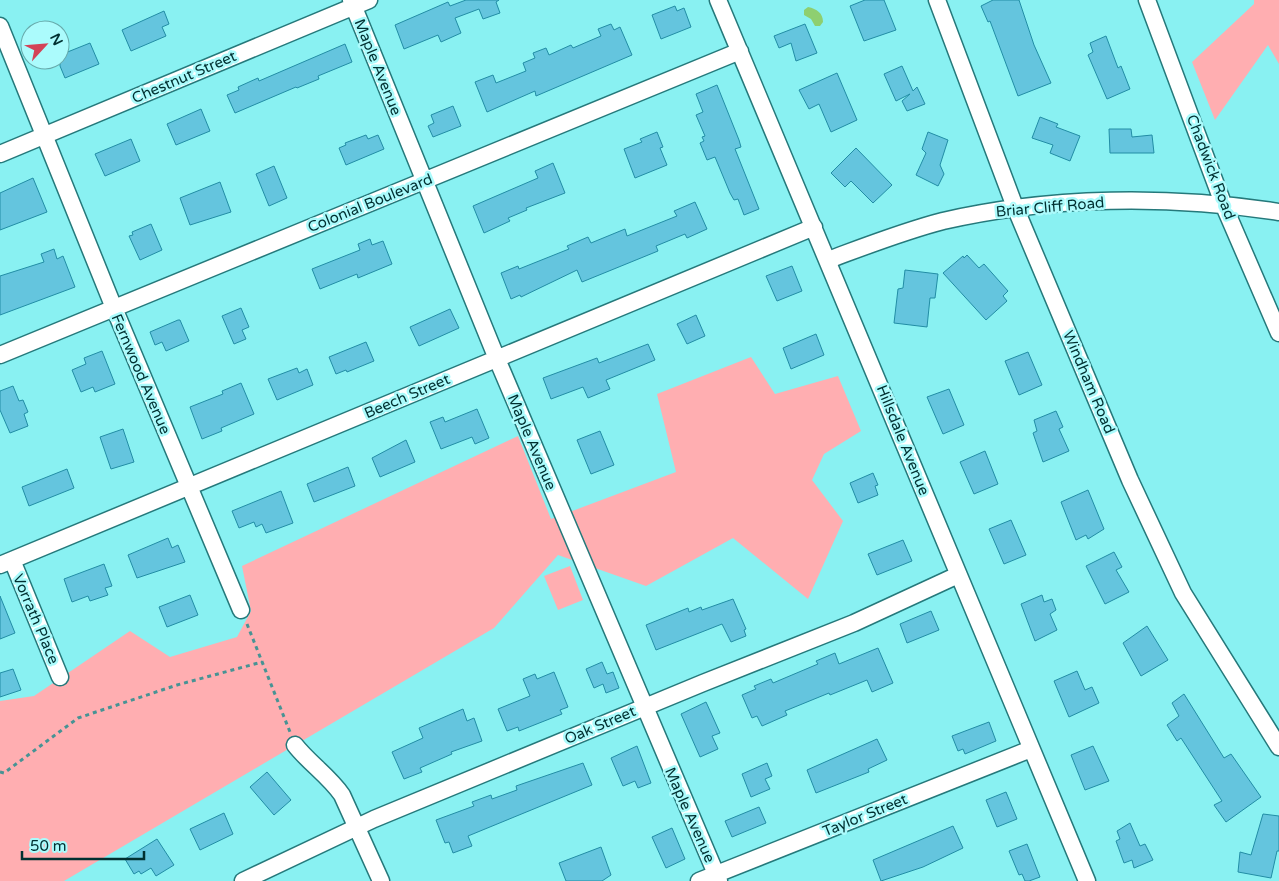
<svg xmlns="http://www.w3.org/2000/svg" width="1279" height="881" viewBox="0 0 1279 881" font-family="'Varela Round',sans-serif">
<style>
.green{fill:#ffaeb1}
.water{fill:#8ecf70}
.building{fill:#64c5de;stroke:#228da5}
.lines{fill:none;stroke-linecap:round;stroke-linejoin:round}
.minor-casing{stroke:#25797b;stroke-width:19}
.path{stroke:#479394;stroke-width:3;stroke-dasharray:4 4;stroke-linecap:butt}
.minor{stroke:#fff;stroke-width:16}
.labels{text-anchor:middle;dominant-baseline:central;stroke-width:5;stroke-linejoin:round;paint-order:stroke}
.street-label{font-size:15px;fill:#003031;stroke:#abfbfc}
</style>
<rect width="100%" height="100%" fill="#89f1f2"/>
<path class="green" d="M 1254,0 L 1279,0 L 1279,64 L 1268,45 L 1215,120 L 1192,62 L 1254,4 Z
M 751,357 L 775,394 L 838,376 L 861,431 L 824,454 L 812,480 L 843,521 L 808,599 L 733,538 L 646,586 L 558,555 L 494,628 L 64,881 L 0,881 L 0,701 L 34,696 L 130,631 L 170,657 L 237,637 L 251,611 L 242,566 L 518,436 L 551,519 L 676,472 L 657,394 Z
M 570,566 L 583,600 L 558,610 L 544,576 Z"/>
<path class="water" d="M 808,7 C 817,9 823,13 823,22 L 820,26 L 815,26 L 811,19 L 804,15 L 804,10 Z"/>
<path class="building" d="M 466,0 L 499,0 L 496,2 L 500,13 L 483,19 L 479,9 L 455,18 L 461,33 L 441,42 L 438,35 L 404,49 L 395,25 L 448,2 L 450,6 Z
M 865,0 L 884,0 L 896,30 L 864,41 L 850,6 Z
M 993,0 L 1019,0 L 1034,45 L 1051,83 L 1018,96 L 990,21 L 988,22 L 981,6 Z
M 675,6 L 677,11 L 684,8 L 691,27 L 661,39 L 652,15 Z
M 164,11 L 169,24 L 162,27 L 166,36 L 131,51 L 122,30 Z
M 611,24 L 614,30 L 620,27 L 632,55 L 536,96 L 535,91 L 487,112 L 475,82 L 493,75 L 496,83 L 526,71 L 523,63 L 535,58 L 533,53 L 546,48 L 549,55 L 571,45 L 573,48 L 601,36 L 598,29 Z
M 805,24 L 817,53 L 796,61 L 791,43 L 779,48 L 774,36 Z
M 1106,36 L 1118,68 L 1121,66 L 1130,89 L 1107,99 L 1088,55 L 1093,52 L 1090,43 Z
M 90,43 L 99,64 L 65,78 L 60,66 L 60,55 Z
M 345,44 L 352,62 L 318,76 L 319,79 L 297,88 L 296,87 L 235,113 L 227,95 L 239,90 L 238,87 L 258,78 L 259,81 Z
M 902,66 L 913,91 L 917,87 L 925,104 L 907,111 L 902,101 L 910,94 L 896,101 L 884,74 Z
M 837,73 L 857,120 L 831,132 L 819,104 L 809,109 L 799,90 Z
M 717,85 L 739,140 L 741,147 L 735,149 L 759,209 L 744,215 L 738,199 L 734,200 L 730,193 L 715,157 L 707,160 L 700,143 L 704,141 L 702,137 L 705,136 L 696,115 L 703,112 L 696,94 Z
M 453,106 L 461,126 L 433,137 L 428,126 L 434,123 L 431,115 Z
M 201,109 L 210,131 L 176,145 L 167,124 Z
M 1040,117 L 1058,124 L 1056,127 L 1080,136 L 1070,161 L 1050,153 L 1053,145 L 1032,138 Z
M 1109,129 L 1131,129 L 1132,137 L 1152,135 L 1154,153 L 1110,153 Z
M 657,132 L 663,147 L 660,148 L 667,165 L 635,178 L 624,149 L 642,142 L 640,139 Z
M 928,132 L 948,140 L 940,165 L 944,174 L 938,186 L 916,175 L 926,153 L 922,149 Z
M 366,135 L 368,139 L 378,135 L 384,149 L 346,165 L 339,148 L 346,145 L 345,143 Z
M 131,139 L 140,161 L 105,176 L 95,154 Z
M 856,148 L 892,185 L 873,203 L 851,181 L 845,187 L 831,173 Z
M 553,163 L 565,193 L 526,208 L 527,210 L 508,218 L 510,221 L 484,233 L 473,206 L 538,178 L 535,171 Z
M 274,166 L 287,198 L 269,206 L 256,174 Z
M 33,178 L 47,212 L 0,230 L 0,193 Z
M 220,182 L 231,212 L 190,225 L 180,198 Z
M 695,202 L 707,229 L 687,238 L 685,234 L 656,246 L 658,251 L 582,282 L 577,270 L 521,297 L 520,295 L 511,299 L 501,273 L 518,266 L 519,269 L 569,249 L 567,246 L 588,237 L 591,243 L 625,229 L 627,236 L 677,216 L 674,211 Z
M 151,224 L 162,250 L 140,260 L 129,236 L 133,235 L 132,232 Z
M 370,239 L 372,245 L 383,241 L 392,264 L 358,278 L 357,274 L 320,289 L 312,269 L 360,250 L 358,244 Z
M 54,249 L 57,259 L 63,256 L 75,287 L 0,315 L 0,276 L 44,262 L 41,254 Z
M 967,255 L 979,268 L 984,264 L 1008,291 L 1003,296 L 1007,301 L 986,320 L 943,273 L 963,256 L 964,258 Z
M 792,266 L 802,291 L 777,301 L 766,276 Z
M 905,270 L 938,274 L 935,298 L 930,298 L 927,327 L 894,323 L 898,289 L 903,288 Z
M 241,308 L 249,327 L 242,330 L 246,339 L 234,344 L 222,316 Z
M 450,309 L 459,328 L 419,346 L 410,327 Z
M 696,315 L 705,336 L 687,344 L 677,324 Z
M 178,320 L 180,320 L 189,341 L 166,351 L 162,342 L 155,345 L 150,332 Z
M 816,334 L 824,355 L 791,369 L 783,348 Z
M 366,342 L 374,361 L 347,372 L 346,370 L 336,374 L 329,357 Z
M 648,344 L 655,360 L 606,380 L 610,389 L 588,398 L 583,387 L 551,399 L 543,378 L 597,358 L 599,363 Z
M 102,351 L 115,384 L 95,392 L 93,387 L 81,392 L 72,370 L 86,364 L 84,358 Z
M 1028,352 L 1042,385 L 1019,395 L 1005,361 Z
M 297,368 L 299,373 L 307,369 L 313,385 L 277,400 L 268,379 Z
M 241,383 L 254,414 L 221,428 L 222,431 L 202,439 L 190,407 L 223,394 L 222,391 Z
M 13,386 L 19,401 L 23,400 L 28,412 L 24,414 L 28,426 L 10,433 L 0,410 L 0,391 Z
M 949,389 L 964,425 L 943,434 L 927,397 Z
M 477,409 L 489,438 L 475,444 L 472,437 L 441,449 L 430,422 L 443,417 L 445,422 Z
M 1056,411 L 1063,427 L 1059,429 L 1069,451 L 1043,462 L 1033,433 L 1037,431 L 1034,420 Z
M 123,429 L 134,462 L 111,469 L 100,437 Z
M 600,431 L 614,465 L 591,474 L 577,440 Z
M 406,440 L 415,462 L 380,477 L 372,458 Z
M 985,451 L 998,484 L 974,494 L 960,462 Z
M 348,467 L 355,486 L 314,502 L 307,484 Z
M 67,469 L 74,488 L 29,506 L 22,487 Z
M 873,473 L 878,485 L 875,486 L 878,495 L 858,503 L 850,483 Z
M 1088,490 L 1104,529 L 1088,539 L 1086,535 L 1076,540 L 1061,502 Z
M 281,491 L 293,523 L 266,533 L 262,524 L 256,527 L 254,522 L 239,528 L 232,511 Z
M 1011,520 L 1026,555 L 1004,564 L 989,529 Z
M 168,538 L 172,548 L 178,545 L 185,562 L 137,578 L 128,555 Z
M 903,540 L 912,561 L 877,575 L 868,554 Z
M 1114,552 L 1122,567 L 1116,570 L 1129,592 L 1105,604 L 1086,566 Z
M 104,564 L 112,586 L 105,588 L 108,595 L 90,601 L 88,596 L 72,602 L 64,579 Z
M 190,595 L 198,615 L 167,627 L 159,607 Z
M 1042,595 L 1044,602 L 1052,599 L 1056,610 L 1050,614 L 1057,630 L 1035,641 L 1021,604 Z
M 0,596 L 15,633 L 0,639 Z
M 733,599 L 746,629 L 744,630 L 746,636 L 731,642 L 722,624 L 656,650 L 646,625 L 688,608 L 689,612 L 701,607 L 702,610 Z
M 931,611 L 939,630 L 907,643 L 900,624 Z
M 1147,626 L 1168,660 L 1141,676 L 1123,643 Z
M 878,648 L 893,683 L 872,692 L 867,680 L 830,695 L 829,693 L 785,711 L 787,715 L 762,726 L 757,716 L 752,718 L 742,695 L 756,689 L 754,686 L 771,679 L 773,683 L 818,664 L 816,661 L 835,653 L 839,664 Z
M 602,662 L 607,674 L 613,672 L 619,688 L 606,693 L 603,684 L 594,688 L 586,669 Z
M 13,669 L 21,690 L 0,697 L 0,673 Z
M 1077,671 L 1085,690 L 1092,687 L 1099,703 L 1069,717 L 1054,681 Z
M 554,672 L 568,707 L 560,710 L 562,714 L 519,731 L 518,727 L 507,731 L 498,709 L 530,696 L 523,679 L 535,674 L 537,679 Z
M 1184,694 L 1224,758 L 1231,754 L 1261,797 L 1226,822 L 1214,805 L 1222,801 L 1181,738 L 1177,741 L 1167,725 L 1179,716 L 1172,703 Z
M 706,702 L 720,733 L 712,736 L 718,749 L 700,757 L 681,714 Z
M 463,709 L 467,721 L 474,718 L 482,741 L 451,752 L 452,754 L 420,768 L 422,772 L 404,779 L 392,752 L 423,738 L 419,728 Z
M 989,722 L 996,741 L 965,754 L 963,749 L 958,751 L 952,736 Z
M 877,739 L 887,760 L 868,769 L 869,772 L 816,793 L 807,770 Z
M 637,746 L 651,783 L 638,788 L 635,781 L 623,786 L 611,758 Z
M 1093,746 L 1109,781 L 1085,790 L 1071,755 Z
M 583,763 L 592,785 L 468,836 L 472,846 L 453,853 L 449,842 L 445,843 L 436,820 L 474,806 L 472,802 L 491,795 L 492,799 L 517,790 L 516,786 Z
M 767,763 L 772,776 L 765,779 L 770,789 L 751,797 L 742,774 Z
M 267,772 L 291,800 L 274,815 L 250,787 Z
M 1006,792 L 1017,819 L 997,827 L 986,800 Z
M 759,807 L 766,823 L 732,837 L 725,821 Z
M 224,813 L 233,834 L 200,850 L 190,829 Z
M 1263,814 L 1279,816 L 1279,851 L 1277,851 L 1271,878 L 1238,872 L 1240,852 L 1251,855 Z
M 1130,823 L 1140,846 L 1145,844 L 1153,860 L 1134,868 L 1132,860 L 1124,863 L 1116,841 L 1120,839 L 1117,831 Z
M 953,826 L 963,848 L 923,867 L 881,881 L 873,860 Z
M 672,828 L 685,859 L 666,868 L 652,837 Z
M 157,839 L 174,865 L 156,876 L 151,868 L 141,874 L 139,871 L 134,874 L 125,859 Z
M 1027,844 L 1040,877 L 1029,881 L 1025,881 L 1022,874 L 1019,875 L 1009,851 Z
M 601,847 L 611,875 L 602,881 L 566,881 L 559,863 Z"/>
<g class="lines">
<defs>
<path id="minor" d="M 351,0 L 497,359 L 719,881
M 718,0 L 1087,881
M 937,0 L 1015,207 L 1130,480 L 1183,593 L 1279,747
M 1147,0 L 1224,206 L 1279,333
M 0,26 L 114,308 L 241,610
M 0,154 L 369,0
M 828,260 C 866,246 904,231 943,221 C 1052,196 1169,195 1279,212
M 0,355 L 740,51
M 12,560 L 60,677
M 0,565 L 814,227
M 295,745 C 309,763 329,776 342,795 L 381,881
M 243,881 L 374,819 L 703,683 L 854,623 L 958,575
M 699,881 L 1031,749"/>
</defs>
<use href="#minor" class="minor-casing"/>
<path class="path" d="M 247,624 L 290,732
M 0,772 L 4,773 L 78,718 L 177,685 L 262,662"/>
<use href="#minor" class="minor"/>
</g>
<g class="labels">
<g class="street-label">
<text transform="translate(378 67) rotate(68)">Maple Avenue</text>
<text transform="translate(184 77) rotate(-23)">Chestnut Street</text>
<text transform="translate(1211 167) rotate(69)">Chadwick Road</text>
<text transform="translate(370 203) rotate(-22)">Colonial Boulevard</text>
<text transform="translate(1050 207) rotate(-5)">Briar Cliff Road</text>
<text transform="translate(141 374) rotate(67)">Fernwood Avenue</text>
<text transform="translate(1089 382) rotate(67)">Windham Road</text>
<text transform="translate(407 396) rotate(-23)">Beech Street</text>
<text transform="translate(903 440) rotate(68)">Hillsdale Avenue</text>
<text transform="translate(532 442) rotate(67)">Maple Avenue</text>
<text transform="translate(36 619) rotate(67)">Vorrath Place</text>
<text transform="translate(600 725) rotate(-23)">Oak Street</text>
<text transform="translate(690 815) rotate(66)">Maple Avenue</text>
<text transform="translate(865 815) rotate(-22)">Taylor Street</text>
</g>
</g>
<g transform="translate(45 45) rotate(64)"><circle r="24" fill="#abfbfc" stroke="#67aaab"/>
<path d="M0-4L9 19L0 12L-9 19Z" fill="#d34257"/>
<text y="-8" font-size="14" font-weight="bold" text-anchor="middle" fill="#003031">N</text>
</g>
<path d="M22 851v8h122v-8" fill="none" stroke="#003031" stroke-width="2.5"/>
<text x="30" y="851" font-size="15" fill="#003031" stroke="#abfbfc" stroke-width="4" paint-order="stroke">50 m</text>
</svg>
